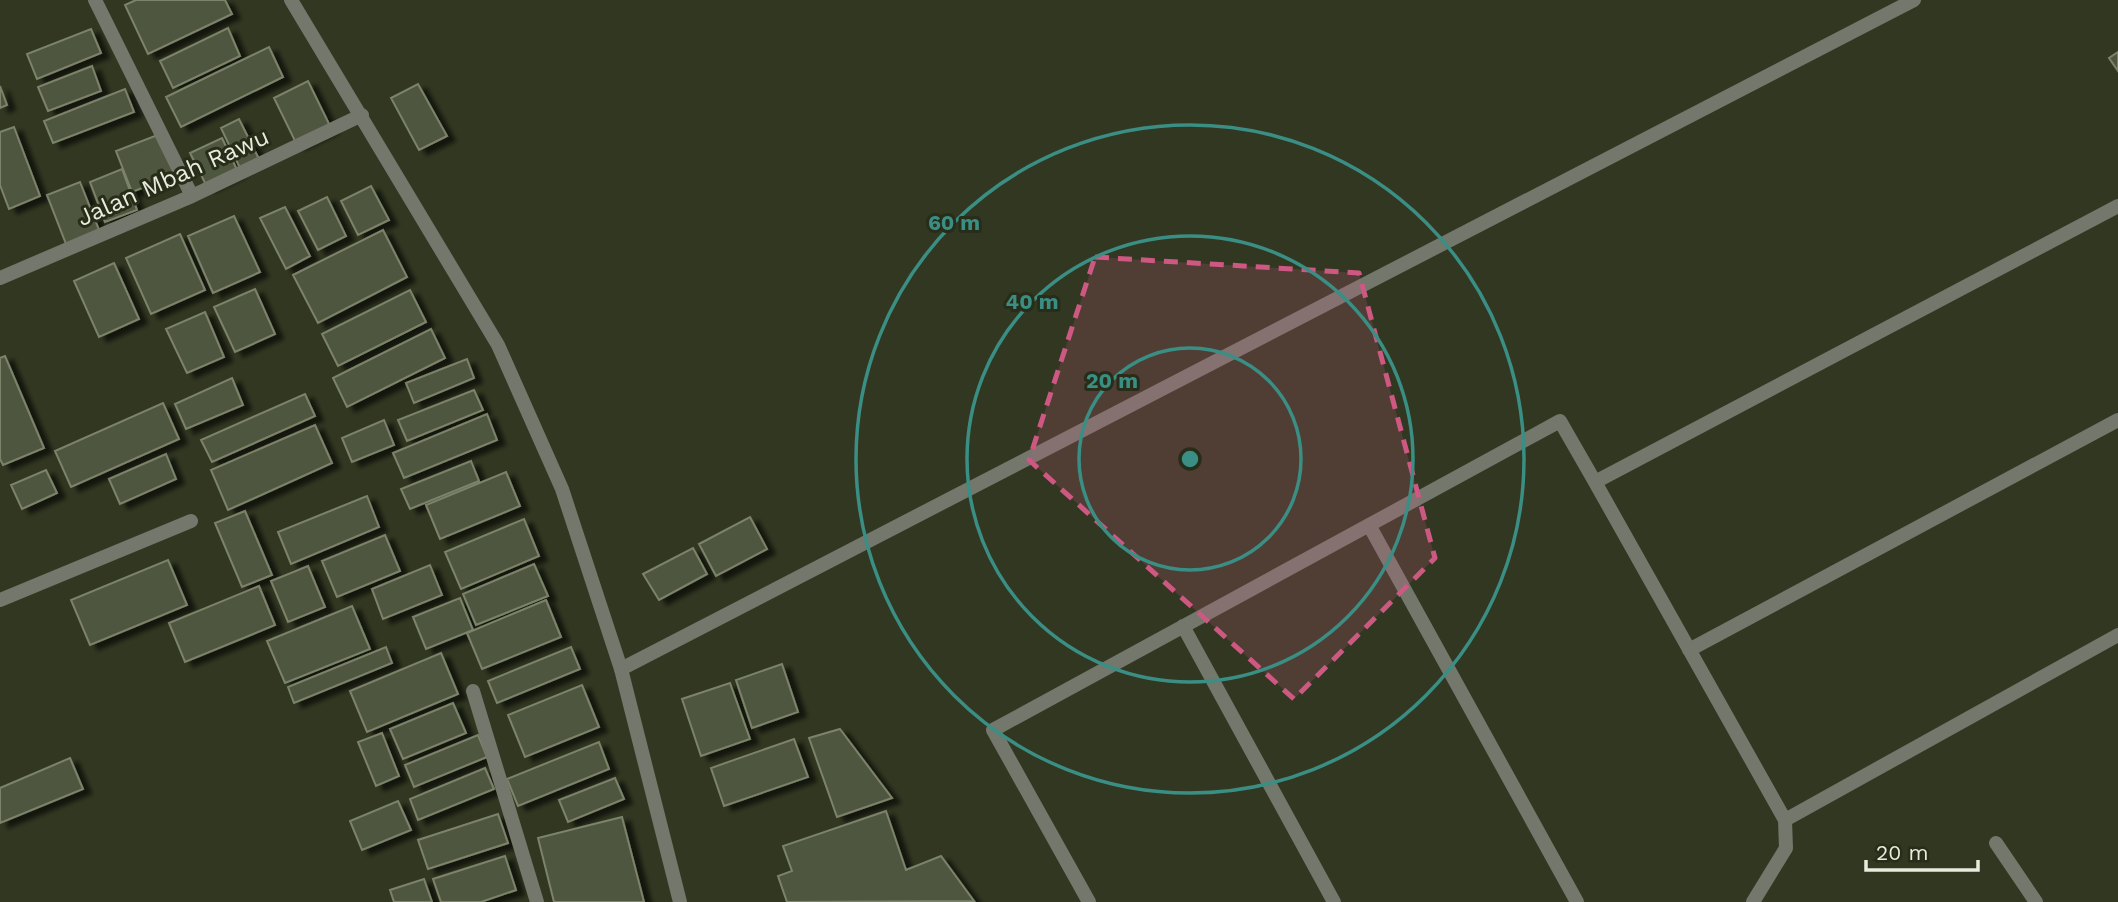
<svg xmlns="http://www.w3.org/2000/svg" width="2118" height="902" viewBox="0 0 2118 902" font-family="'Work Sans',sans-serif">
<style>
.building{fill:#4f563f;stroke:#7b836a;stroke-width:2;filter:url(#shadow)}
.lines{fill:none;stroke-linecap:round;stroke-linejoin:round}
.minor{stroke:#73776c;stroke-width:14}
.tertiary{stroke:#73776c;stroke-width:14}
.marked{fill:#cd5882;fill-opacity:0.2;stroke:#cd5882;stroke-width:5;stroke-dasharray:14 9;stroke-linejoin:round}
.ring{fill:none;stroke:#3a8e84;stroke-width:3.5}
.labels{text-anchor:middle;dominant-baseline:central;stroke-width:6;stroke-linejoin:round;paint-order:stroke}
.street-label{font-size:24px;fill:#e7ecde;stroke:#272d18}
.centre{fill:#3a8e84;stroke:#272d18;stroke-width:3.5}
.ring-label{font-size:21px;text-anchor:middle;font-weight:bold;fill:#3a8e84;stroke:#272d18;stroke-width:6;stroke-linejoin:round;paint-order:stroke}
</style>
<defs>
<filter id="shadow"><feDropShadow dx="8" dy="4.5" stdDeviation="2" flood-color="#0009"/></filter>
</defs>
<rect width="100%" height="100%" fill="#313721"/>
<path class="building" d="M 136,0 L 225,0 L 232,14 L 148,54 L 125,5 Z
M 228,28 L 240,56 L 173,88 L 160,61 Z
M 91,29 L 101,53 L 37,79 L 27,54 Z
M 269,47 L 283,77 L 181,127 L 166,97 Z
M 2118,52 L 2118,71 L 2109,58 Z
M 92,66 L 101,91 L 48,111 L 38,87 Z
M 308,81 L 331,128 L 297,145 L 274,98 Z
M 418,84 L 447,136 L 419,150 L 391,98 Z
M 0,86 L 7,105 L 0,108 Z
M 125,89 L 134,112 L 53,143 L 44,121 Z
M 239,119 L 259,159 L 240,168 L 221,128 Z
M 14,127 L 40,196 L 9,209 L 0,185 L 0,132 Z
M 160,134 L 176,175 L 132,192 L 116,151 Z
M 222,138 L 238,172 L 207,187 L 190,153 Z
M 122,169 L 137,210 L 105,222 L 90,182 Z
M 80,182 L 99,230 L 66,244 L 47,195 Z
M 371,186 L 389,220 L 358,235 L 341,201 Z
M 327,197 L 346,236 L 318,250 L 298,211 Z
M 285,207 L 310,256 L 286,269 L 260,218 Z
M 234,216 L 260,272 L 213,293 L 188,236 Z
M 383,230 L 407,277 L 318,323 L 293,275 Z
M 180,234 L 205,290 L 151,314 L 126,258 Z
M 114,263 L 139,319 L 99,337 L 74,281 Z
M 255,289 L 275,334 L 235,352 L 214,307 Z
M 410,290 L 426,322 L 338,366 L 322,334 Z
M 205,312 L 224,357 L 187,373 L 166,329 Z
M 431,329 L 445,358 L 347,407 L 333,378 Z
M 5,356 L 44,448 L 3,465 L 0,459 L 0,358 Z
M 467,359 L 474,378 L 414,403 L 406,383 Z
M 232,378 L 243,405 L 186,429 L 175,404 Z
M 474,390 L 483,410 L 407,441 L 398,420 Z
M 305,394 L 315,416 L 212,462 L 201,440 Z
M 163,403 L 179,439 L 71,487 L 55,451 Z
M 487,414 L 497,440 L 404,478 L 393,453 Z
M 384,420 L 394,445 L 352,462 L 342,438 Z
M 315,425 L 332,463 L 228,510 L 211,470 Z
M 166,454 L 176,479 L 120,504 L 109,479 Z
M 471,461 L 479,481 L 410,509 L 401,489 Z
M 46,470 L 57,493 L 22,509 L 11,485 Z
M 506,472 L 520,506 L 440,539 L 426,505 Z
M 367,496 L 379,527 L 291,564 L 278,532 Z
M 245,511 L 272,575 L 242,587 L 215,523 Z
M 750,517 L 767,549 L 716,576 L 699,544 Z
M 524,519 L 539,556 L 461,589 L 445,552 Z
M 385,535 L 400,571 L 337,597 L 322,561 Z
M 693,548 L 707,574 L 659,600 L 643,574 Z
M 168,560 L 187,605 L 90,645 L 71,600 Z
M 534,564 L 548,596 L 476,625 L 463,594 Z
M 430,565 L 442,595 L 383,619 L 372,589 Z
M 308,566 L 325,607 L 288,622 L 271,581 Z
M 259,586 L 275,625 L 185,662 L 169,623 Z
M 460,598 L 473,630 L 426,649 L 413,617 Z
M 546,600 L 561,637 L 482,669 L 467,633 Z
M 352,606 L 370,649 L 285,683 L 267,641 Z
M 386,647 L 392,663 L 294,703 L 288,687 Z
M 571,647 L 580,669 L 497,703 L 488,681 Z
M 441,653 L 458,694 L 367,732 L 350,691 Z
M 782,664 L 798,712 L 752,728 L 736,680 Z
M 730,683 L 750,739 L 701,756 L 682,699 Z
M 582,685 L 599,727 L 525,757 L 508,715 Z
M 453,703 L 466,733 L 403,759 L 390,729 Z
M 840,729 L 892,798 L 837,817 L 809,738 Z
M 382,733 L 399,776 L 376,786 L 358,742 Z
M 478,735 L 487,757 L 414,787 L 405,765 Z
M 794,739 L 808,777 L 724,806 L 711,768 Z
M 599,742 L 609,769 L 518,806 L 507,779 Z
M 70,758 L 83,789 L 0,823 L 0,788 Z
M 485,768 L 494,789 L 418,820 L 410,799 Z
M 615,778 L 624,799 L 568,822 L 559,800 Z
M 398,801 L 411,830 L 362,850 L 350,821 Z
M 886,811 L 906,870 L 941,856 L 974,901 L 787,902 L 778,876 L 792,871 L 783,846 Z
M 498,814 L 508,843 L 428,869 L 418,840 Z
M 622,817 L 644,902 L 554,902 L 538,838 Z
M 505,856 L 516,890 L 481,902 L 441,902 L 433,879 Z
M 424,879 L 432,902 L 394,902 L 390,890 Z"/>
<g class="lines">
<path class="minor" d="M 95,0 L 192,196
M 0,278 L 192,196 L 362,115
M 1595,482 L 1785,820
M 1369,525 L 1577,902
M 0,600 L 191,521
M 1183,626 L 1334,902
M 1689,650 L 2118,420
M 621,669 L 1914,0
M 473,691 L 537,902
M 1996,843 L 2036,902
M 1089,902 L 993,730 L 1560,421 L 1595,482 L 2118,206
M 1753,902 L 1786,848 L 1785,820 L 2118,635"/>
<path class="tertiary" d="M 291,0 L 498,345 L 562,489 L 621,669 L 680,902"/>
</g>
<path class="marked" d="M 1095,257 L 1359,273 L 1435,558 L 1294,699 L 1029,460 Z"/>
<g class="ring">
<circle cx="1190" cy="459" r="111"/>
<circle cx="1190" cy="459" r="223"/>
<circle cx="1190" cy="459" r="334"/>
</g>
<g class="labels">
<g class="street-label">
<text transform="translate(173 177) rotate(-24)">Jalan Mbah Rawu</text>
</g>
</g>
<circle cx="1190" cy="459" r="10" class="centre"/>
<g class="ring-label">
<text x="954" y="230">60 m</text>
<text x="1032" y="309">40 m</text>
<text x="1112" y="388">20 m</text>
</g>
<path d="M1866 860v10h112v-10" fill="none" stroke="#e7ecde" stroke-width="3.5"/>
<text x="1876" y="860" font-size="21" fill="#e7ecde" stroke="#272d18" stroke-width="5" paint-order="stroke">20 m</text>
</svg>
